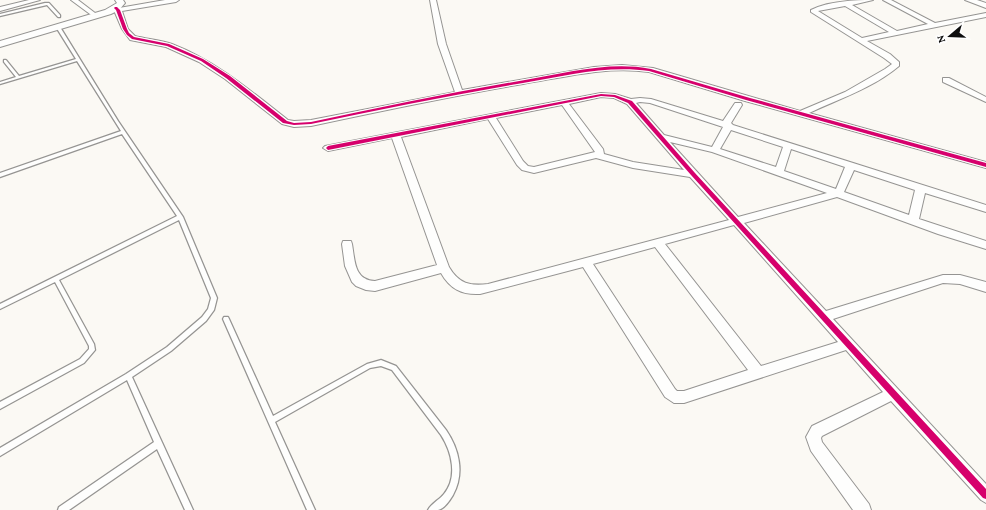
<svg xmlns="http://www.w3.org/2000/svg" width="986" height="510" viewBox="0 0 986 510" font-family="'Crimson Pro',serif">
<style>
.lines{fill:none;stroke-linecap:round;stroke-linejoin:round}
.service-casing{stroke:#959492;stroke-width:2.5}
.minor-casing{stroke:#959492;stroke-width:2}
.tertiary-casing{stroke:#959492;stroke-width:2}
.service{fill:#fefefd;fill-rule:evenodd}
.minor{fill:#fefefd;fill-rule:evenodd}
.tertiary{fill:#fefefd;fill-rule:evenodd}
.cycleway-casing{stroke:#fff;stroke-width:2}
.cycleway{fill:#d6006c;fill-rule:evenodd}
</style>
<rect width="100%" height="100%" fill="#fbf9f4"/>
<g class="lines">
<defs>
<path id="service" d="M 45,3 L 49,3 L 60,15 L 60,17 L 58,17 L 47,5 L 0,16 L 0,14 Z
M 57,26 L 60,27 L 118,121 L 183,217 L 217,298 L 214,310 L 206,321 L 171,351 L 132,377 L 193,510 L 185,510 L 157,449 L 69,510 L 58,510 L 59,507 L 154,442 L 127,380 L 0,456 L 0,448 L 126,374 L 167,347 L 202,317 L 208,309 L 211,298 L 179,220 L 59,280 L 94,344 L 95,350 L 84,363 L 0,409 L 0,402 L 80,359 L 89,349 L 89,346 L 55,282 L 0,309 L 0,304 L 177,216 L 122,134 L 0,177 L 0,173 L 121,131 L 77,61 L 0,84 L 0,82 L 16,77 L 4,62 L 4,60 L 6,60 L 19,76 L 76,59 L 56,27 Z
M 224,317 L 228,317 L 229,319 L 273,416 L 367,364 L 381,360 L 396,366 L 446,430 C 459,449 465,473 453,495 C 450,500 444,509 438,510 C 435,510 431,510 428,510 C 431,504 439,500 444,494 C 458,477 452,452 441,435 L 392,370 L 381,366 L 370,368 L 275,422 L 315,510 L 307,510 L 223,319 Z"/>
<path id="minor" d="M 29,0 L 40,0 L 0,11 L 0,7 Z
M 71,0 L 78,0 L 99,16 L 94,17 Z
M 165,0 L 179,0 L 176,2 L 122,11 L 128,29 L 135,36 C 147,39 160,40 172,44 C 216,61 251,91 288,120 L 294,121 L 311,120 L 455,92 L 438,44 L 430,0 L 436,0 L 446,44 L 462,90 L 594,67 L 622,65 L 653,68 L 800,111 L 845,92 L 885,69 L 892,64 L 884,58 L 811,12 L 811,10 C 828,1 854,0 873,0 L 852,5 L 897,31 L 928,24 L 883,0 L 891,0 L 935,23 L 986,13 L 986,17 L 867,41 L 890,54 L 899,62 L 899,66 C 873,88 839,99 809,113 L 986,162 L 986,168 L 745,101 L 649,72 C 606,66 565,77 523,84 C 452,96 381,111 311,126 L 294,127 L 282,124 L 225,79 L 199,62 L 166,47 L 130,40 L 122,29 L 113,8 L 114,7 L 119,8 ZM 845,6 L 889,32 L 862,38 L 818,11 Z
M 943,78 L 949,78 L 986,97 L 986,102 L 943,82 Z
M 601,93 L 615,94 L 631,99 L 640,98 L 651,99 L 723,121 L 735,103 L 741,103 L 742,105 L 731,123 L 733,125 L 986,205 L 986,212 L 925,193 L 919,219 L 986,241 L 986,249 L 938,234 L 837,197 L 744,223 L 826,311 L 943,275 L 960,275 L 986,282 L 986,292 L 960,284 L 943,283 L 833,319 L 986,484 L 986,503 L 981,500 L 891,401 L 822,436 L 821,438 L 822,442 L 869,504 L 871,510 L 853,510 L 811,451 L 806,437 L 812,426 L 883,392 L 846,350 L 684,403 L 674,403 L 665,397 L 583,267 L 480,294 C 462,295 450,289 441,273 L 375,291 L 366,290 L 356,286 L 352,282 L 345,266 L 342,244 L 343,241 L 351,241 L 352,244 C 355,261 354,280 375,281 L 437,265 L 392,138 L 328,151 L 323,148 L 325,146 ZM 601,97 L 614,98 L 627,104 L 684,170 L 633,162 L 604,154 L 603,149 L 569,104 ZM 640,102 L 650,103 L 723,127 L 712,147 L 664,135 L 636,103 ZM 562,105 L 595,152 L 534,167 L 528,166 L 523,161 L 496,118 ZM 488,119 L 517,165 L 522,170 L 534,173 L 596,158 L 633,168 L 690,177 L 729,220 L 488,284 C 470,286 459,284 449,267 L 401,137 ZM 731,130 L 783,147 L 776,167 L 720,149 ZM 670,142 L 712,152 L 827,193 L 738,217 ZM 791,149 L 845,167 L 836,189 L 784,171 ZM 854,170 L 915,190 L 909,215 L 844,192 ZM 734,225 L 838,342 L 761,366 L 665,244 ZM 655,247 L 748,370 L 684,391 L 677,391 L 675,389 L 593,264 Z"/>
<path id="tertiary" d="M 115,0 L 123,0 L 125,3 L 119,10 L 111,14 L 0,47 L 0,41 L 105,10 L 117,3 Z
M 965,0 L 977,0 L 986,3 L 986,8 Z"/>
</defs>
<use href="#service" class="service-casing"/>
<use href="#minor" class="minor-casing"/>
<use href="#tertiary" class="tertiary-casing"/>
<use href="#service" class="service"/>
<use href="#minor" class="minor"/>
<use href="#tertiary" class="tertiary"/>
<defs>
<path id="cycleway" d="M 115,7 L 117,7 L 120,10 L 127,29 L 129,33 L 134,37 L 169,44 L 203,59 L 230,76 L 287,121 L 294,123 L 311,122 C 382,107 454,92 525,80 C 567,73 609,61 651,69 L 750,98 L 986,163 L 986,167 L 746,100 L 649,71 C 607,65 565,76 523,83 C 452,95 381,109 311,124 L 294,125 L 283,123 L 226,78 L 201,61 L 167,46 L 132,39 L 127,35 L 123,29 L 116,10 L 114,8 Z
M 601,94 L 615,95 L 632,101 L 695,173 L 986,489 L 986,499 L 983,498 L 691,175 L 628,103 L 614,97 L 601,96 L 328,150 L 326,148 L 328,146 Z"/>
</defs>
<use href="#cycleway" class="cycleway-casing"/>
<use href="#cycleway" class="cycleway"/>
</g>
<g transform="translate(950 36) rotate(251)" stroke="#ffffff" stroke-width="3" paint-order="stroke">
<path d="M0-3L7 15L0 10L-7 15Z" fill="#0e0e0e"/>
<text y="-6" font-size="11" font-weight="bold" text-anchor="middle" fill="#0e0e0e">N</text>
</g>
</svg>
